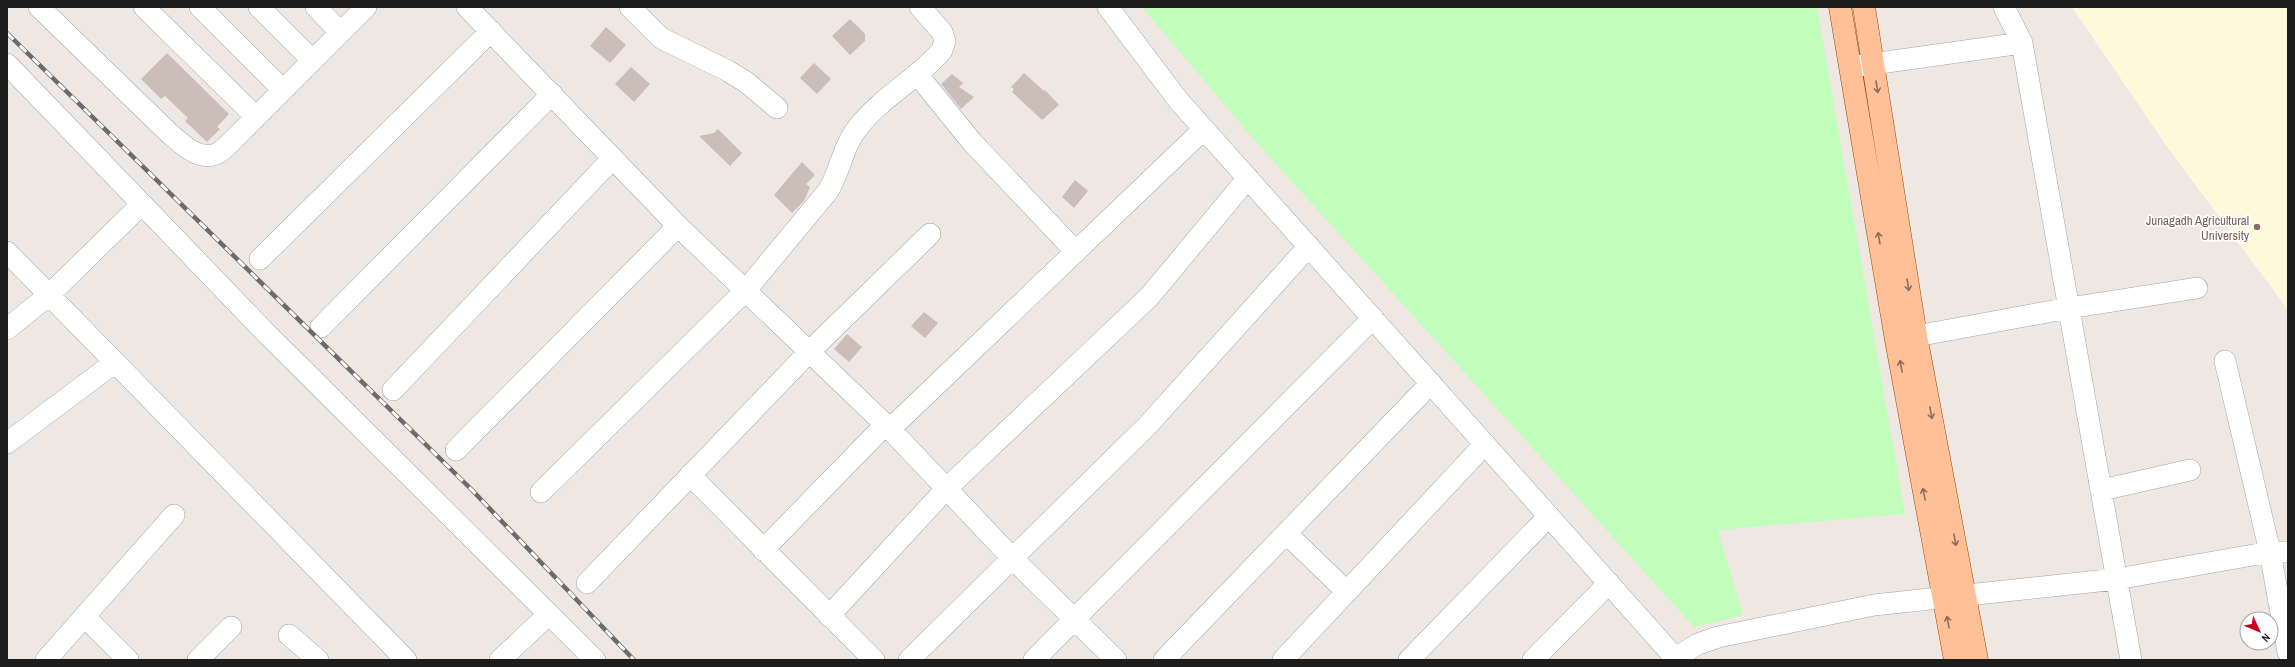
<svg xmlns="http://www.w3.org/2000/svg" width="2295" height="667" viewBox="0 0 2295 667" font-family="'Archivo Narrow',sans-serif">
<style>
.education{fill:#fff9db}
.park{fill:#c1fdbb}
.building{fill:#cbbdb8}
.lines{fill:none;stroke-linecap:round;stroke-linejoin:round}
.minor-casing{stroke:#a4a4a4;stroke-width:22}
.major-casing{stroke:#964a00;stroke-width:23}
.minor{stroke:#fff;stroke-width:21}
.major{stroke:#ffc097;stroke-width:22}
.rail-casing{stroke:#6b6b6b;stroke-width:4.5}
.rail{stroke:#fff;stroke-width:3;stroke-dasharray:9;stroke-linecap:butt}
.oneway{stroke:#8e6e5a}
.education-dot{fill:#8d6e63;stroke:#fff;stroke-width:1.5}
.labels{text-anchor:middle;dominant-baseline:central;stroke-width:3.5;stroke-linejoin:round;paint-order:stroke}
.education-label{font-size:13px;fill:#785e54;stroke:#fff;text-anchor:end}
</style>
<rect width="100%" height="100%" fill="#efe8e2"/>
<path class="education" d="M 2072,7 L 2288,7 L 2288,310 L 2165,144 Z"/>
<path class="park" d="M 1142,7 L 1817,7 L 1905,514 L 1718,530 L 1743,615 L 1694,627 L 1250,135 Z"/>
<path class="building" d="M 850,19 L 865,34 L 865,41 L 850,55 L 832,36 Z
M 606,27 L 626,45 L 610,63 L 590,46 Z
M 167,53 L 229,114 L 217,127 L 220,129 L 207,142 L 185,121 L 188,118 L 165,96 L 161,99 L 141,79 Z
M 814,63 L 831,79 L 817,94 L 800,78 Z
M 631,67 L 650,84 L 634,102 L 615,84 Z
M 1024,73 L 1044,91 L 1045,90 L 1059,105 L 1042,120 L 1012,92 L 1014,89 L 1011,87 Z
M 952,74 L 963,83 L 959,87 L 974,97 L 961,109 L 941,84 Z
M 718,129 L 742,153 L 730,166 L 699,136 L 714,133 Z
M 802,162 L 815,175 L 806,184 L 810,187 L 804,201 L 792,213 L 774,195 Z
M 1075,180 L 1088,191 L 1074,208 L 1062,197 Z
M 924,312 L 938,323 L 925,338 L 911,326 Z
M 847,334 L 862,347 L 849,362 L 834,349 Z"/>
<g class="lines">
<defs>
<path id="minor" d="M 39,7 L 169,133 C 181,143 196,159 213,155 C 219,154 225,148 229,144 L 366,7
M 144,7 L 256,117
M 200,7 L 283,90
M 259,7 L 312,60
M 316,7 L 340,32
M 467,7 L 678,226 L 890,429 L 1013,559 L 1116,660
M 630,7 L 661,38 L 728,71 L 746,82 L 777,108
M 1108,7 L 1178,100 L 1677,660
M 2004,7 L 2022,43 L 2131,660
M 7,64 L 267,334 L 595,660
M 1851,67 L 2022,43
M 917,74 L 972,142 L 1076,252
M 7,252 L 406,660
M 260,259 L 491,31
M 321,327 L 552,94
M 7,329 L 50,294 L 142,204
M 1900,339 L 2069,308 L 2197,288
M 2225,361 L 2270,552 L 2288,652
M 393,390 L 613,158
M 890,429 L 1204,129
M 7,443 L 114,363
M 456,450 L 678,226
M 690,475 L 874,660
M 2102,490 L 2190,470
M 541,492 L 746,290 L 828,191 C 841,170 843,144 860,125 C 883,96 919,78 942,50 L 945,41 L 942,32 L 920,7
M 1286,533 L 1347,592
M 763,550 L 885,425
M 587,583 L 810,351 L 930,234
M 829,616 L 946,489 L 1149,297 L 1248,178
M 85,617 L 128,660
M 289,635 L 318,660
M 46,660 L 174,515
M 198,660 L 231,627
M 500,660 L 549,614
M 909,660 L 1148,425 L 1309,246
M 1034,660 L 1373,318
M 1164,660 L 1431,383
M 1283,660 L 1485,444
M 1409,660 L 1549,516
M 1533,660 L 1609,583
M 1672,660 L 1698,644 L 1718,637 L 1874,605 L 2117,579 L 2270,552 L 2288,552"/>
<path id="major" d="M 1840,7 L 1896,340 L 1955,660
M 1864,7 L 1916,336 L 1977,660"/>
</defs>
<use href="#minor" class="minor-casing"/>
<use href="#major" class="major-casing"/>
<use href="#minor" class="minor"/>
<use href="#major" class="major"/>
<defs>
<path id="rail" d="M 7,33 L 471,489 L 634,660"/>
</defs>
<use href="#rail" class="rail-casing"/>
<use href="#rail" class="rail"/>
</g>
<defs><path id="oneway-shaft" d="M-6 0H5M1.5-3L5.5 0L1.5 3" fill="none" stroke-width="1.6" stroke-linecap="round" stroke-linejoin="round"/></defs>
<g class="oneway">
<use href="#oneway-shaft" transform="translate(1877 87) rotate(81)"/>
<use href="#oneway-shaft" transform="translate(1879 238) rotate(-99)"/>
<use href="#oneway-shaft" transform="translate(1908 285) rotate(81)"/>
<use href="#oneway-shaft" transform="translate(1901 366) rotate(-101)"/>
<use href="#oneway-shaft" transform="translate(1931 413) rotate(79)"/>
<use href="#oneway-shaft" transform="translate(1924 494) rotate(-101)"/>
<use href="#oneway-shaft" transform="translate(1955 540) rotate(79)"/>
<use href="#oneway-shaft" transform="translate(1948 622) rotate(-100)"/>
</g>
<circle class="education-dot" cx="2257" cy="227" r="4"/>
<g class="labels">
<g class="education-label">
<text x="2249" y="220">Junagadh Agricultural<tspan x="2249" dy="15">University</tspan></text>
</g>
</g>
<rect width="2295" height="667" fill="none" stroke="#1d1d1d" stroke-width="16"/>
<g transform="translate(2259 631) rotate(134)"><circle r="19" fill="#ffffff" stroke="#a5a5a5"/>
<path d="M0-3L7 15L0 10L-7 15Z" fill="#ca0023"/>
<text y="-6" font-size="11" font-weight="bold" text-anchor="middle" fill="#1d1d1d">N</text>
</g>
</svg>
